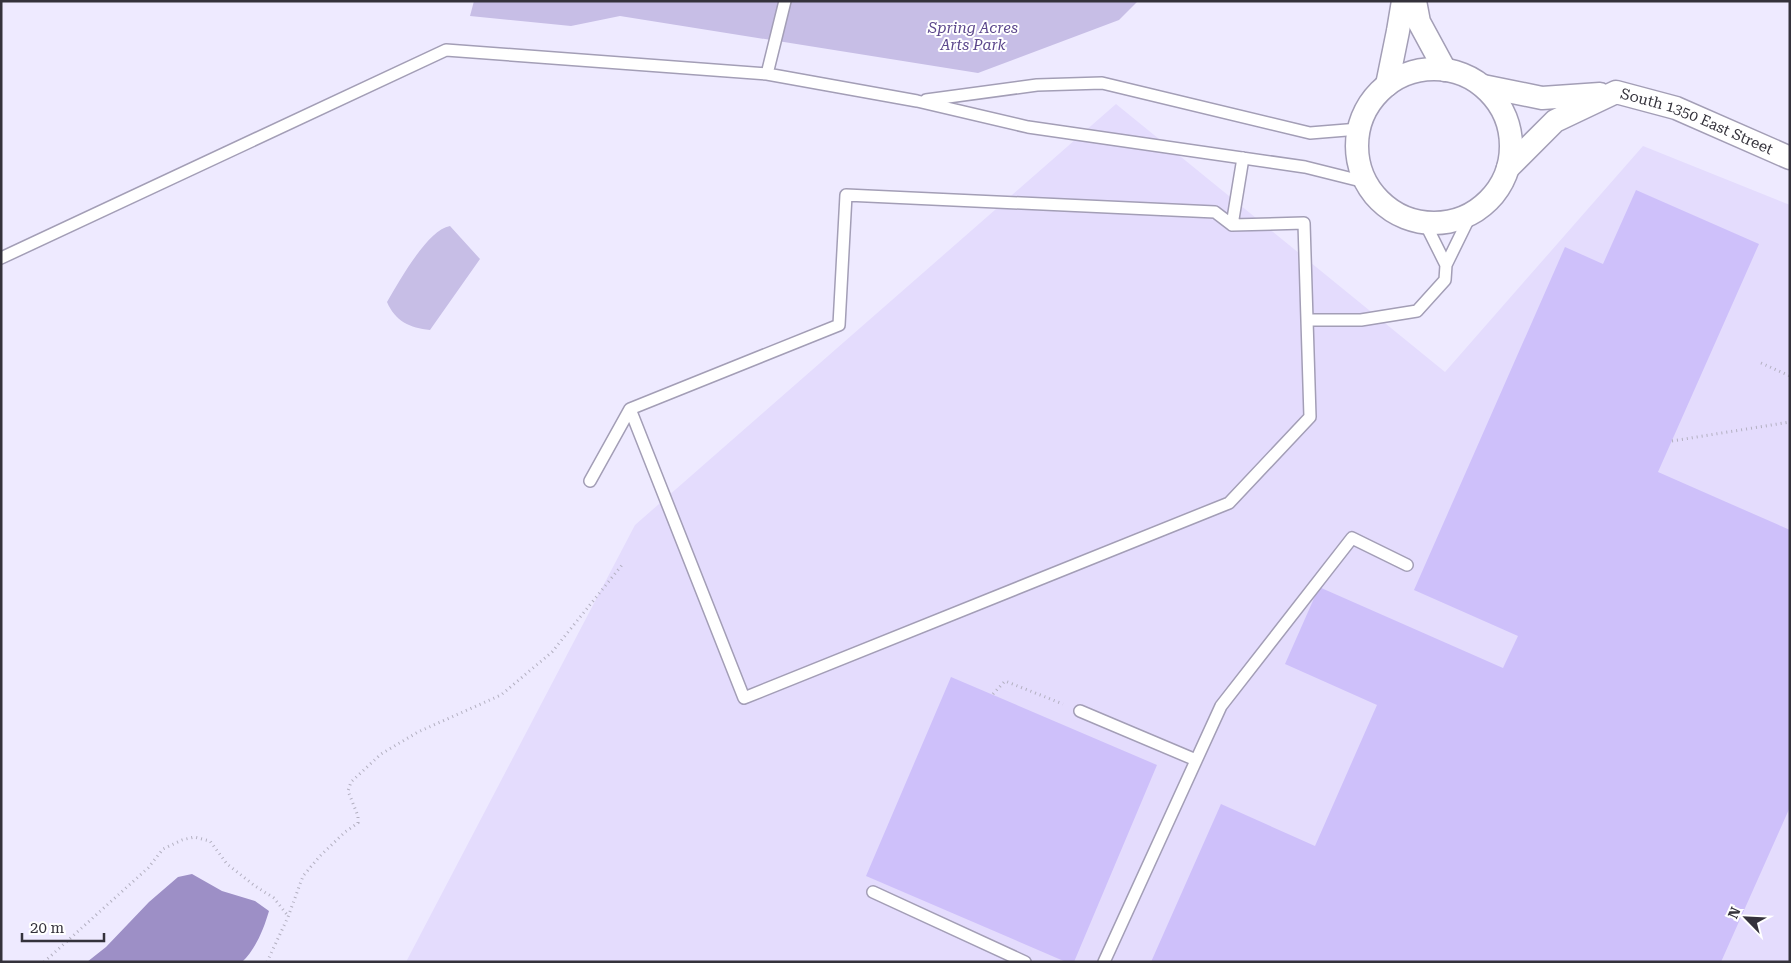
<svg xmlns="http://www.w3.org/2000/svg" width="1791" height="963" viewBox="0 0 1791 963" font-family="'Roboto Serif',serif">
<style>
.built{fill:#e4dcfd}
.green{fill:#c7bee6}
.water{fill:#9d8fc6}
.building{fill:#cec0fa}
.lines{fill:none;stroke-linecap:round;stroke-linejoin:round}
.service-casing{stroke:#a39eb6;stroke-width:14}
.minor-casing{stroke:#a39eb6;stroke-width:25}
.path{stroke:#b3b0c1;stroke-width:3;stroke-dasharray:1 4;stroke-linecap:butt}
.service{stroke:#fff;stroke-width:11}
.minor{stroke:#fff;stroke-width:22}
.labels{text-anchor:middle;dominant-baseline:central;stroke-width:4;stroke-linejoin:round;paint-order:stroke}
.park-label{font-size:15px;font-style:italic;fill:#5c478c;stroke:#fff}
.street-label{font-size:15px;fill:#34323b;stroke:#fff}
</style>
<rect width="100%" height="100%" fill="#eeeaff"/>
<path class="built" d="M 1116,104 L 1445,372 L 1643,146 L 1790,205 L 1790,962 L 406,962 L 635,525 Z"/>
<path class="green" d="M 474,1 L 1138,1 L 1119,20 L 978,73 L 620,16 L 571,26 L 470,16 Z
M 450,226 L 480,259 L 430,330 C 410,328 395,321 387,302 C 399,282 427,230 450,226 Z"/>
<path class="water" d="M 192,874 L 222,891 L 255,901 L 269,911 C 264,928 256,949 242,962 L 87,962 L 106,947 L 149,902 L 178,877 Z"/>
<path class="building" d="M 1636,190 L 1759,244 L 1658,472 L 1790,530 L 1790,807 L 1721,962 L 1151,962 L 1221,804 L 1315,846 L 1377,705 L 1285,664 L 1319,587 L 1503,668 L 1518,636 L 1414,590 L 1565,247 L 1603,264 Z
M 951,677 L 1157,765 L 1074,962 L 1066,962 L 866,876 Z"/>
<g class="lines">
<defs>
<path id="service" d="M 767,74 L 785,1
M 926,100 L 1037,85 L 1102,83 L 1310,133 L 1359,129
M 1425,223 L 1446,265
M 1232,225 L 1243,158
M 1,258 L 446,50 L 767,74 L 917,101 L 1028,127 L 1305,167 L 1365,182
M 1307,320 L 1361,320 L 1417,311 L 1445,280 L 1446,265 L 1471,214
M 590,481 L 630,409 L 839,325 L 846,195 L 1215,212 L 1232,225 L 1304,223 L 1310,417 L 1229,503 L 744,698 L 630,409
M 1080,711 L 1196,760
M 873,892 L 1025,962
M 1104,962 L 1221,706 L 1352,538 L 1407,565"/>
<g id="minor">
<path d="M 1415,1 L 1419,22 L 1445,70"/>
<circle cx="1434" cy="146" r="77"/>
<path d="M 1387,85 L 1398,31 L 1403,1"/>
<path d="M 1483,86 L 1542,98 L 1600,94"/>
<path id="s1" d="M 1508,168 L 1555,121 L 1616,92 L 1676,108 L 1790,158"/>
</g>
</defs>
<use href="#service" class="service-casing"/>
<use href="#minor" class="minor-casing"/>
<path class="path" d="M 1761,363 L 1790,376
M 1672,441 L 1790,422
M 993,694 L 1005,681 L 1063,704
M 44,962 L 148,868 L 163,849 L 182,840 L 194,837 L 210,841 L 227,864 L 255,886 L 274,898 L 288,916
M 267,962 L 288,917 L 303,876 L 320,856 L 345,832 L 358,823 L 358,816 L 348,791 L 351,782 L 381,754 L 418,732 L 501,695 L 552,652 L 622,565"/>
<use href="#service" class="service"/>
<use href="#minor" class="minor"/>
</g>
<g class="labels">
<g class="park-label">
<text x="973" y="28">Spring Acres<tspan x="973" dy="17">Arts Park</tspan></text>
</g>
<g class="street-label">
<text stroke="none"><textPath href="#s1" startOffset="220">South 1350 East Street</textPath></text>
</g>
</g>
<rect width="1791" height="963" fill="none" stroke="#34323b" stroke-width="5"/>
<g transform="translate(1746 918) rotate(294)" stroke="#ffffff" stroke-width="4" paint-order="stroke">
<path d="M0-4L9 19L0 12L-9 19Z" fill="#34323b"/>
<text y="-8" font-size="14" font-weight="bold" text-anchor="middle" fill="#34323b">N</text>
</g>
<path d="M22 933v8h82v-8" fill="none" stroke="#34323b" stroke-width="2.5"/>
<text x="30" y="933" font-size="15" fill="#34323b" stroke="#ffffff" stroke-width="4" paint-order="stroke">20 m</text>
</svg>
